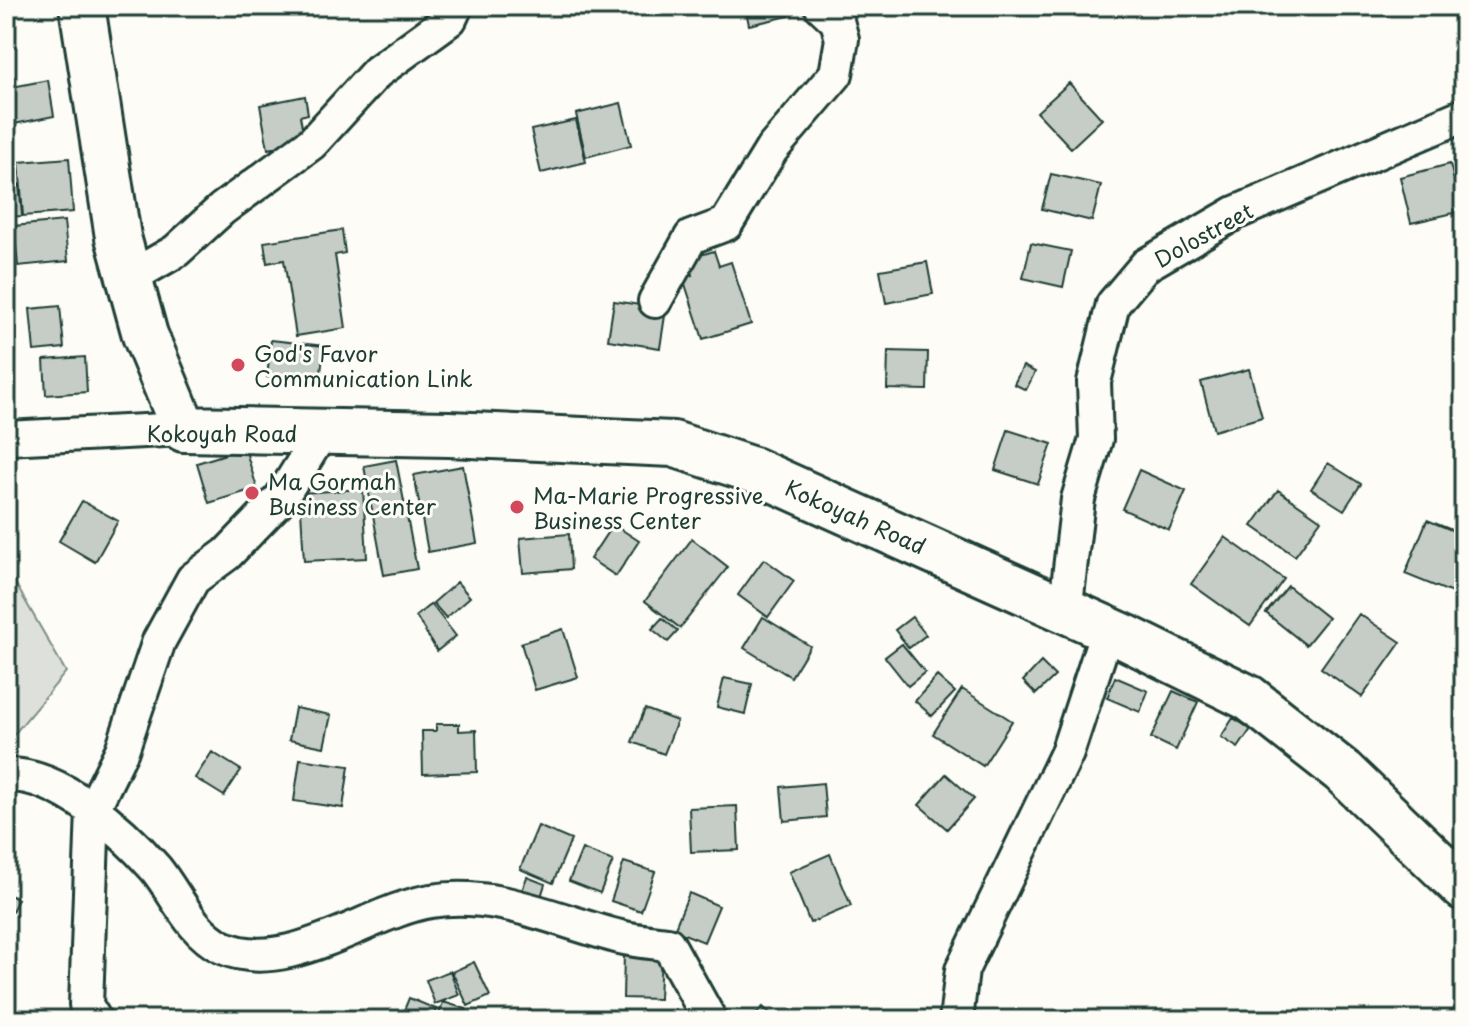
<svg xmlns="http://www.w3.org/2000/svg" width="1470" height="1026" viewBox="0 0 1470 1026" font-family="'Playpen Sans',sans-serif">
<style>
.green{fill:#dde0db;stroke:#7e8e88;stroke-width:2}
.building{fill:#c6cdc7;stroke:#1f3d34;stroke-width:2}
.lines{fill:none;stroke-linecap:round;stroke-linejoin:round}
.street-casing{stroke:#1f3d34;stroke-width:38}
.primary-casing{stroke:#1f3d34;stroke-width:50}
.street{stroke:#fdfcf7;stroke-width:32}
.primary{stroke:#fdfcf7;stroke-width:44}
.poi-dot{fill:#d1495b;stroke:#fdfcf7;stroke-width:3}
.labels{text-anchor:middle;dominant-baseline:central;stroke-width:6;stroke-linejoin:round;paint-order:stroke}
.street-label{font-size:22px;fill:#1f3d34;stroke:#fdfcf7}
.poi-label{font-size:22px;fill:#1f3d34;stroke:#fdfcf7;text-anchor:start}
</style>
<rect width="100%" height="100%" fill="#fdfcf7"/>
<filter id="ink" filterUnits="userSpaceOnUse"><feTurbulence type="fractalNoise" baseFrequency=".0125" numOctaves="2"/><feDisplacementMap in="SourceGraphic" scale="16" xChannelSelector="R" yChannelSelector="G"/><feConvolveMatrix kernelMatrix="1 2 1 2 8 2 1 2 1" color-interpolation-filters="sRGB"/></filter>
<g filter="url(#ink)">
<path class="green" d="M 6,567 L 66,672 L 6,744 Z"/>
<path class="building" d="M 745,6 L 787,6 L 789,16 L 749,25 Z
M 48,80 L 54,116 L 14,124 L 7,88 Z
M 1069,83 L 1102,119 L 1071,148 L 1037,112 Z
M 305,96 L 308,114 L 300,116 L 305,142 L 268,149 L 260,105 Z
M 621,103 L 631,145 L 586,157 L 576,114 Z
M 576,120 L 586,162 L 541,173 L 531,130 Z
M 69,158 L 73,212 L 23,216 L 19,162 Z
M 1450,164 L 1462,211 L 1411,223 L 1400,177 Z
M 1051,174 L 1101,185 L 1092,221 L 1042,209 Z
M 19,184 L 22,216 L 6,217 L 6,185 Z
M 64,221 L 68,261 L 18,266 L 14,226 Z
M 342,230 L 345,253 L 335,255 L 346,328 L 296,336 L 284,260 L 267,263 L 264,242 Z
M 1031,243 L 1071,251 L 1063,287 L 1023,278 Z
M 714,251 L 719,266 L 731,262 L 751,324 L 703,339 L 683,278 L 692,275 L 687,259 Z
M 927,262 L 933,294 L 886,303 L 880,270 Z
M 614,301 L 666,309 L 660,348 L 608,340 Z
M 60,306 L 64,348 L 34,351 L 30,309 Z
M 271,340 L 324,346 L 320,382 L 267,377 Z
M 888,351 L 928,352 L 927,390 L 887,389 Z
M 85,357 L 87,392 L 46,395 L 44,360 Z
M 1023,366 L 1035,372 L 1026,390 L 1014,384 Z
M 1249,369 L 1262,417 L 1214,431 L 1201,382 Z
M 1008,430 L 1052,444 L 1038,484 L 995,470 Z
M 245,448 L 257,488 L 209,503 L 197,463 Z
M 396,460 L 417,569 L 384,575 L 364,466 Z
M 1328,463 L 1361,484 L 1344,510 L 1311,489 Z
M 463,466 L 477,543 L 428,552 L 414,475 Z
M 1139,470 L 1186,491 L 1169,530 L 1122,509 Z
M 363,489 L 367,558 L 304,561 L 300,493 Z
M 1278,490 L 1321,520 L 1295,556 L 1252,526 Z
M 82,501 L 118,521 L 95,562 L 59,541 Z
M 1427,520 L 1464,535 L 1464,577 L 1457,595 L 1405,574 Z
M 613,524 L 639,541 L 616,576 L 590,559 Z
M 569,534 L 571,569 L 523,573 L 520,538 Z
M 1225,537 L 1284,579 L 1250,626 L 1191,584 Z
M 692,539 L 728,567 L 680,628 L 645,601 Z
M 764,559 L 794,581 L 768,617 L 738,595 Z
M 457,582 L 470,597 L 446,618 L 433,603 Z
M 1288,586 L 1328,618 L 1306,645 L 1266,613 Z
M 431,604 L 456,636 L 437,651 L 416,616 Z
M 1359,614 L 1401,642 L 1362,697 L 1321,668 Z
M 763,617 L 810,646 L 791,677 L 744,648 Z
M 912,617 L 926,635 L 909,648 L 895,630 Z
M 662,618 L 678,631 L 668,642 L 652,629 Z
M 563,629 L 578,677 L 535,690 L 521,643 Z
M 902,644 L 925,672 L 908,686 L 885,657 Z
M 1041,662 L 1055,676 L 1036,694 L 1023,681 Z
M 937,676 L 955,692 L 932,716 L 915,701 Z
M 1115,677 L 1148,691 L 1140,712 L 1107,698 Z
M 724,678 L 752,684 L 745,714 L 717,707 Z
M 962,689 L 1012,721 L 983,766 L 933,734 Z
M 1173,691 L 1198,702 L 1176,750 L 1151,738 Z
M 295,708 L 331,715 L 324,747 L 289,740 Z
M 645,709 L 677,721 L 664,754 L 632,742 Z
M 1233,718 L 1251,729 L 1238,748 L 1221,737 Z
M 436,724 L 459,724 L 459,731 L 476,730 L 477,772 L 423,774 L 422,731 L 436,731 Z
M 212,752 L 241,770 L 224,796 L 195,778 Z
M 300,759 L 349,766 L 343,808 L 294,801 Z
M 946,774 L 974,799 L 947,829 L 919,805 Z
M 823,783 L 826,817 L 784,821 L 781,787 Z
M 737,806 L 739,850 L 691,852 L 689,808 Z
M 538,826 L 571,840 L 553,883 L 520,869 Z
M 582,849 L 613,861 L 600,893 L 569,881 Z
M 830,854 L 851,906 L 810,923 L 789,872 Z
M 624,862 L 655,872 L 641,911 L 611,901 Z
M 527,877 L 545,884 L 540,900 L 521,893 Z
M 6,893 L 18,899 L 6,924 Z
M 689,893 L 719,906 L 704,942 L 674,930 Z
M 624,953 L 661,954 L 659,999 L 623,998 Z
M 474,962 L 490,996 L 468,1006 L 452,972 Z
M 450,971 L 459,995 L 435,1004 L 426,980 Z
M 409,998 L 436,1009 L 432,1020 L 400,1020 Z
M 443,1002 L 466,1009 L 463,1020 L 437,1020 Z
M 763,1007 L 777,1020 L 750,1020 Z"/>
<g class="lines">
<defs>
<path id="street" d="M 129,278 L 176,251 L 222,209 L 312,143 L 377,72 L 450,19 L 456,6
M 655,301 L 691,237 L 726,224 L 772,149 L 836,74 L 842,39 L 837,21 L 821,6
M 6,438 L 184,429
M 1065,613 L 1078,499 L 1096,439 L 1094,382 L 1113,304 L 1146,265 L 1235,213 L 1464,115
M 6,775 C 59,773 122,830 156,869 C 177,895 190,931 222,947 C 287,977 368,911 431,901 C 497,890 557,921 620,937 C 635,941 652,942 668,944 L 710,1020
M 95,1020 L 86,1005 L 93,809 L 122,750 L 159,641 L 193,579 L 227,554 L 281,498 L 322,432
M 956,1020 L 962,970 L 1067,753 L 1107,631"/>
<path id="primary" d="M 82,6 L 118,237 L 145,335 L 184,429 L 449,434 L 673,444 L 753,470 L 1125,637 L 1249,698 L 1342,771 L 1464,888"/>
</defs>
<use href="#street" class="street-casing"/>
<use href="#primary" class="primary-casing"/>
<use href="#street" class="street"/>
<use href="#primary" class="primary"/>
</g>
</g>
<g class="poi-dot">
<circle cx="238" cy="365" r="8"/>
<circle cx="252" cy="493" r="8"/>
<circle cx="517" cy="507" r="8"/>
</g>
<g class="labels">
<g class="street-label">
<text transform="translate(1203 234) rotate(-29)">Dolostreet</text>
<text x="222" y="432">Kokoyah Road</text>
<text transform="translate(856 516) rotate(24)">Kokoyah Road</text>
</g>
<g class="poi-label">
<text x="254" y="352">God's Favor<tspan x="254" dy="25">Communication Link</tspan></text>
<text x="268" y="480">Ma Gormah<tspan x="268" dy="25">Business Center</tspan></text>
<text x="533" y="494">Ma-Marie Progressive<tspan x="533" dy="25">Business Center</tspan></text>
</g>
</g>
<rect width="1470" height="1026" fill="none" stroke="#fdfcf7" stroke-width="32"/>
<rect x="16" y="16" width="1438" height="994" fill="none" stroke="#1f3d34" stroke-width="3" filter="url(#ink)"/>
</svg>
